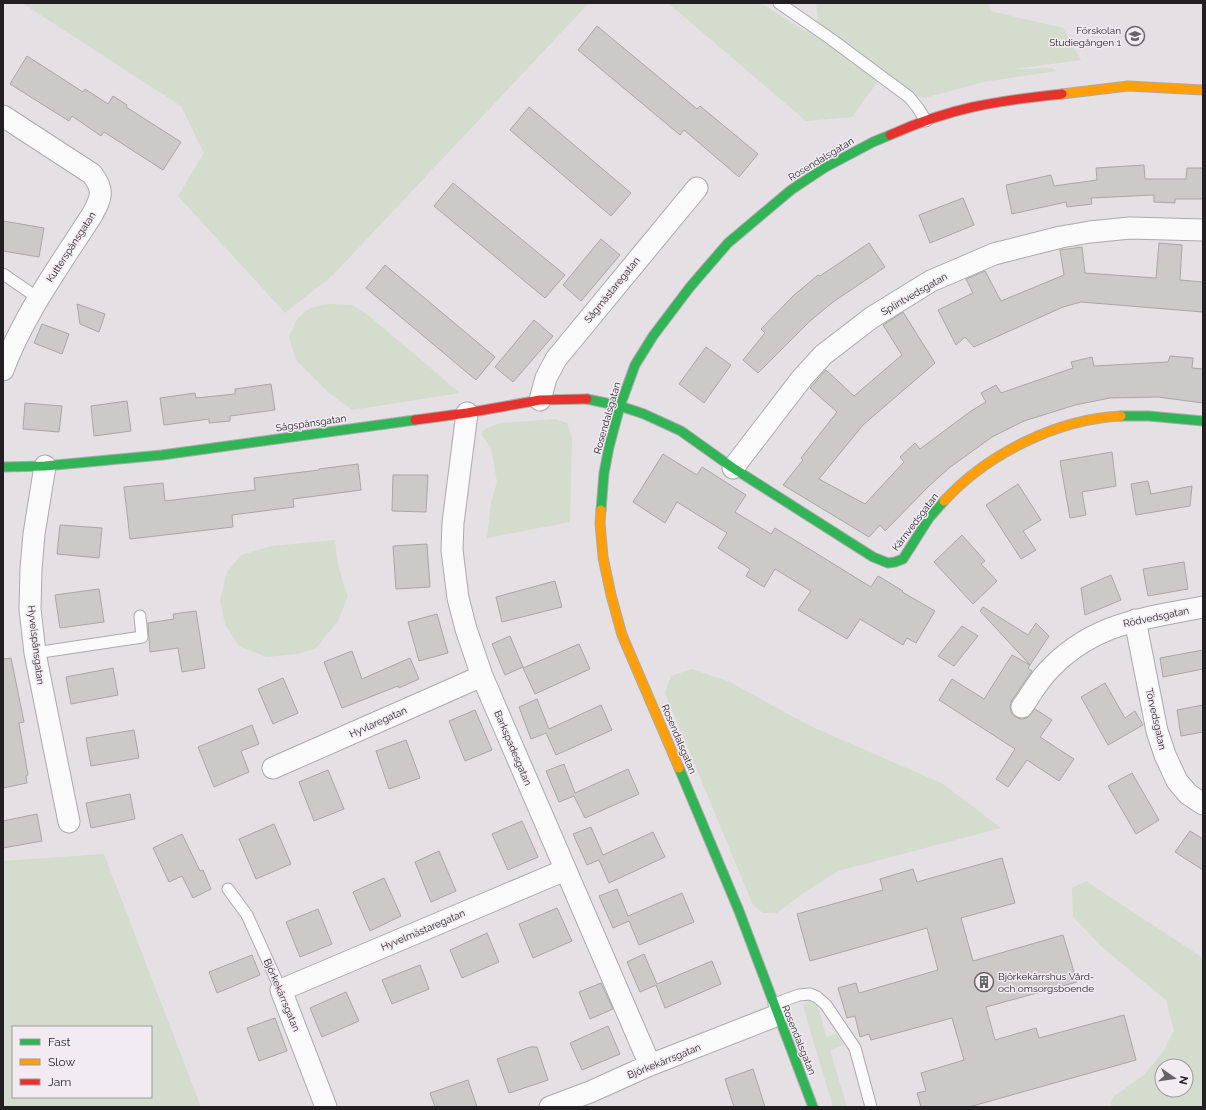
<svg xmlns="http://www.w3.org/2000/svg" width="1206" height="1110" viewBox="0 0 1206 1110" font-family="Raleway,sans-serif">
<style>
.green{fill:#d4dccd;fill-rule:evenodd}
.building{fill:#ccc9c9;stroke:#a9a6a7}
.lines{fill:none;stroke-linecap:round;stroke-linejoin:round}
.lane-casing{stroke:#aca9ac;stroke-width:13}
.street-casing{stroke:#aca9ac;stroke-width:23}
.fast-casing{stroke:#aca9ac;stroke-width:11}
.slow-casing{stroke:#aca9ac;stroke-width:11}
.jam-casing{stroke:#aca9ac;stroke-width:11}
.lane{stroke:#fbfafb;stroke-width:11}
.street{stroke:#fbfafb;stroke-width:21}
.fast{stroke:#30b455;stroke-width:9}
.slow{stroke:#ff9f0a;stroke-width:9}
.jam{stroke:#e5322d;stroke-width:9}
.labels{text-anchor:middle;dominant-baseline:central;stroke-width:3;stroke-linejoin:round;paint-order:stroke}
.poi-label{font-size:10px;fill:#221f22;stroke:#f2ecf2;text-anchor:end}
.street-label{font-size:10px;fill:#221f22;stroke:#f2ecf2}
</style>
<rect width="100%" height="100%" fill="#e4e0e4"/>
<path class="green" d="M 22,3 L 589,3 L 333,275 L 285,313 L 178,196 L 204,153 L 181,106 Z
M 668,3 L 761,3 L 806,32 L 818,18 L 816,3 L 989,3 L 990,11 L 1063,28 L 1081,60 L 1015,69 L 1028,69 L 1052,68 L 1056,71 L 984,82 L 924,98 L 917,96 L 885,72 L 852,117 L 806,121 Z
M 329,304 L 352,305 L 369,316 L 460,393 L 352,410 L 328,392 L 296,360 L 289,337 L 297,319 L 310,308 Z
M 555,419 L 567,423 L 572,437 L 570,522 L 487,538 L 491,503 L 497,482 L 491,447 L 481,434 L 485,429 L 500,423 Z
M 335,540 C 337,562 340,575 348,596 L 338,621 L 316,648 L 298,654 L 266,657 L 239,646 L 225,624 L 220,600 L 227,572 L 241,555 L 273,546 Z
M 692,669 L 730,682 L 808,725 L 943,784 L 1001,828 L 838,871 L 805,892 L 777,913 L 763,913 L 753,905 L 665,693 L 671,676 Z
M 104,854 L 201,1107 L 3,1107 L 3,861 ZM 13,1027 L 151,1027 L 151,1097 L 13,1097 Z
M 1086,881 L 1203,958 L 1203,1107 L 1110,1107 L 1113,1097 L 1144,1075 L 1163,1052 L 1174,1030 L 1166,1000 L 1102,947 L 1073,917 L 1072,888 ZM 1162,1066 L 1186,1066 L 1186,1090 L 1162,1090 Z
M 810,1001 L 814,1001 L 817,1005 L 827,1037 L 837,1034 L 844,1045 L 830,1050 L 847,1107 L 833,1107 L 803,1006 Z"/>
<path class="building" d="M 597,26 L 697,109 L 700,106 L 758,154 L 739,177 L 684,130 L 680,135 L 578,50 Z
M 27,56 L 83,92 L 85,89 L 108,104 L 113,96 L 127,105 L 126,107 L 181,142 L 163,170 L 104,132 L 101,136 L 72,116 L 69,121 L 10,84 Z
M 529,107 L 631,193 L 611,216 L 510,130 Z
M 1144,165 L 1145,179 L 1186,179 L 1187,168 L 1203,168 L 1203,199 L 1175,199 L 1175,203 L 1154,202 L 1154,195 L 1091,198 L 1092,204 L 1067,207 L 1066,202 L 1012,214 L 1006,185 L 1051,175 L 1054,186 L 1097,180 L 1096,168 Z
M 453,183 L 565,275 L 545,298 L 434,206 Z
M 963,198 L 974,225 L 930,243 L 919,215 Z
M 3,221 L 44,228 L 39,257 L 3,251 Z
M 601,239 L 620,255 L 581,301 L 563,285 Z
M 869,243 L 885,267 L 833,302 L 810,321 L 758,373 L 743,360 L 765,333 L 761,329 L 793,296 L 818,275 L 820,276 Z
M 1159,243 L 1182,245 L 1180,280 L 1203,282 L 1203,312 L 1081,302 L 1063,307 L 974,347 L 965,337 L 956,345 L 938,310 L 973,293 L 966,279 L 985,271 L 1001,301 L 1064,275 L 1060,250 L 1082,247 L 1085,273 L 1156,278 Z
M 385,265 L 495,357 L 476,380 L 366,288 Z
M 77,304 L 105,314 L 99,332 L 80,324 Z
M 903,312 L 935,363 L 863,425 L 819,479 L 865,504 L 904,462 L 900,457 L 915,443 L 920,449 L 971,411 L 986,402 L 981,393 L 996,385 L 1001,393 L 1073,368 L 1071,362 L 1092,357 L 1094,366 L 1168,362 L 1170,356 L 1193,358 L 1192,368 L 1203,369 L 1203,403 L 1158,397 L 1110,398 L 1075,405 L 1024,421 L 992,437 L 949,468 L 928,487 L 885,531 L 880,525 L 869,537 L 783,485 L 803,460 L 801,458 L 837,412 L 810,388 L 826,370 L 854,396 L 902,355 L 883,325 Z
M 534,320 L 553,336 L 513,382 L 495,367 Z
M 42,324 L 69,334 L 62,354 L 34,343 Z
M 706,347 L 731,365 L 704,403 L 679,384 Z
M 271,384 L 275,410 L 230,416 L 230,421 L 209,423 L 209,419 L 164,425 L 160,398 L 195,393 L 196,398 L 235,394 L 235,389 Z
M 127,401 L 131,431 L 94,436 L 91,406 Z
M 25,403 L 62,406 L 59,432 L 23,429 Z
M 1112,452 L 1116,486 L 1082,492 L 1086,515 L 1070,518 L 1060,461 Z
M 663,454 L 697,475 L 702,467 L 746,495 L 735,512 L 771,534 L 775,528 L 871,587 L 878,576 L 903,591 L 902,592 L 935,611 L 916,643 L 907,638 L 903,645 L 860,619 L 847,639 L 798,610 L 811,591 L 775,569 L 764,587 L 746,576 L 750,569 L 718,548 L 727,533 L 677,502 L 665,523 L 633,502 Z
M 358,464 L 361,490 L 293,499 L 294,507 L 232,515 L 233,527 L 130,539 L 124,487 L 163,483 L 165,501 L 255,490 L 254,478 L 319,470 L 319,469 Z
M 393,475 L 428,475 L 426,512 L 392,511 Z
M 1148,481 L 1151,494 L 1192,486 L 1190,506 L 1136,515 L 1131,484 Z
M 1018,484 L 1041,520 L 1023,531 L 1036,550 L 1021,559 L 986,505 Z
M 60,525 L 102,528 L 99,558 L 57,554 Z
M 962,535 L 985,561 L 981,564 L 997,581 L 973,604 L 934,562 Z
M 427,544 L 430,587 L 396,589 L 393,546 Z
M 1184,562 L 1188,589 L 1148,596 L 1143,569 Z
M 1111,575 L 1121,600 L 1085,615 L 1081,588 Z
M 555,581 L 562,607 L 502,622 L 496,597 Z
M 99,589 L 104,622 L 60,628 L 55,595 Z
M 983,607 L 1028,635 L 1036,623 L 1049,636 L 1028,668 L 1032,671 L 1012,700 L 1010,706 L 1011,712 L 1015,717 L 1021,719 L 1027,718 L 1035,709 L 1052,720 L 1040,737 L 1074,759 L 1059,781 L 1027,760 L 1008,787 L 996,779 L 1015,749 L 939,700 L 952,679 L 984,699 L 1012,655 L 1030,665 L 980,611 Z
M 196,611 L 205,668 L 182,672 L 178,648 L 150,652 L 148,623 L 174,619 L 173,614 Z
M 437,614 L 448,653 L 419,661 L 408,622 Z
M 962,626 L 978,636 L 954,666 L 938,656 Z
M 510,636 L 523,667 L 505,675 L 492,644 Z
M 579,644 L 590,669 L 535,694 L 523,668 Z
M 1203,650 L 1203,669 L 1163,677 L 1160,658 Z
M 352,651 L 362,679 L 410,658 L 419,679 L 399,688 L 398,686 L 342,708 L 324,662 Z
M 11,658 L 24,722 L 19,723 L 28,775 L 26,776 L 27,783 L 3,788 L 3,659 Z
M 113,668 L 118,695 L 71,704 L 66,677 Z
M 283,678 L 298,713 L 273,724 L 258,689 Z
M 1105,683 L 1125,718 L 1135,711 L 1143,725 L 1108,745 L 1081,697 Z
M 537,699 L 549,729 L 601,705 L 612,730 L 556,755 L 546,733 L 531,739 L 519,707 Z
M 1203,705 L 1203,732 L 1181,736 L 1177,710 Z
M 475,710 L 492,750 L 465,761 L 449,721 Z
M 252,725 L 259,744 L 241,751 L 249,772 L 214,787 L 198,747 Z
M 134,730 L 139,758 L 91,766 L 86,738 Z
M 406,740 L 420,778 L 389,789 L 376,751 Z
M 564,764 L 575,793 L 628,769 L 639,794 L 585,818 L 574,796 L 559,802 L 546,771 Z
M 328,770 L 344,809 L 314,821 L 299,782 Z
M 1132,773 L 1159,820 L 1136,834 L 1108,786 Z
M 130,794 L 135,819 L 91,828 L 86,803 Z
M 37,814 L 42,841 L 3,848 L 3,821 Z
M 522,821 L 538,857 L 508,870 L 492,834 Z
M 274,824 L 291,864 L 256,879 L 239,839 Z
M 591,827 L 603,855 L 653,832 L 665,857 L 609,883 L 599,860 L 587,865 L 573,834 Z
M 1190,831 L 1203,839 L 1203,870 L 1175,852 Z
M 182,834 L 200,871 L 203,870 L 211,889 L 193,898 L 182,876 L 169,882 L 153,848 Z
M 439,851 L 456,891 L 431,902 L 415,862 Z
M 1002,858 L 1015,903 L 961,918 L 973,961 L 1063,935 L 1077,982 L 986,1007 L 995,1040 L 1036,1028 L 1039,1038 L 1124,1015 L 1136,1060 L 969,1107 L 921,1107 L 917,1093 L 926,1091 L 921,1073 L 964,1060 L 952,1018 L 871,1040 L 869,1034 L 860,1037 L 855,1016 L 847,1018 L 838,988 L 856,983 L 859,993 L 938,970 L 927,928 L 810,961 L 797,914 L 883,890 L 880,879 L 913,869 L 917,882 Z
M 384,878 L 401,916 L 370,931 L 353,892 Z
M 617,889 L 628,916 L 682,893 L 694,922 L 639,945 L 629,921 L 613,928 L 599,896 Z
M 557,908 L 572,941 L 533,958 L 519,924 Z
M 318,909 L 332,944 L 300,957 L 286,922 Z
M 487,933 L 499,962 L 462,978 L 450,950 Z
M 644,954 L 657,984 L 712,961 L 721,984 L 665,1008 L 656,985 L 640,992 L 627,962 Z
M 252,955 L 260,975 L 217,993 L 209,972 Z
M 420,965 L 429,989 L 392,1004 L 382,980 Z
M 601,983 L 613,1009 L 590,1019 L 579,992 Z
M 346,992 L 359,1021 L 322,1037 L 310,1008 Z
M 275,1018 L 287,1051 L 259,1061 L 247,1028 Z
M 608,1026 L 620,1054 L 582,1070 L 570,1043 Z
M 530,1047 L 537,1047 L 548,1080 L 509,1093 L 497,1059 Z
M 753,1069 L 765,1107 L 734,1107 L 725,1079 Z
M 468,1080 L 477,1107 L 435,1107 L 430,1093 Z"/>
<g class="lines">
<defs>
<path id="lane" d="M 779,3 L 831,39 L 909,97 L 918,108 L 926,121
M 3,274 L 38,298
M 35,653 L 142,637 L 140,616
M 228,889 L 247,915 L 281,990
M 774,1004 L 799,995 L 810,994 L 817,997 L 826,1005 L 855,1048 L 871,1107"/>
<path id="street" d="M 3,116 L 92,174 C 105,191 101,198 92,215 C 60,265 24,314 3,370
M 540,400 L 546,378 L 556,359 L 697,188
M 467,413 L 453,523 L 452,550 L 458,598 L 466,629 L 482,676 L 650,1065
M 45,466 L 34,534 L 31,569 L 30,609 L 35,653 L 69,822
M 733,468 L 802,378 L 823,355 L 871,318 L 931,281 L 994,254 L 1061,237 L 1090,232 L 1130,228 L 1203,230
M 1135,620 L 1157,731 L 1165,755 L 1177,781 L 1188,794 L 1203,804
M 1022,707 C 1030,696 1037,683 1046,673 C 1091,623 1142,619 1203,607
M 273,768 L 482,676
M 326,1107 L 281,990 L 565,870
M 550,1107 L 590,1092 L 650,1065 L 778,1015"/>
<path id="fast" d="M 587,399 L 620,406 L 644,414 L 681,431 L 733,468 L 873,557 L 888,563 L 895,562 L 903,559 L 929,518 L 944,501
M 1121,416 L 1149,416 L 1203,421
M 3,467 L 45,466 L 162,455 L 415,420
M 601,510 L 604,473 L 609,447 L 620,406 L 635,365 L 653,336 L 690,287 L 728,243 L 791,190 L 824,168 L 873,142 L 890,135
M 679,768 L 739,911 L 813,1107"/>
<path id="slow" d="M 1062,94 L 1128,86 L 1203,90
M 944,501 C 987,454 1057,419 1121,416
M 601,510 L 600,523 L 603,557 L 611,595 L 622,635 L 679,768"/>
<path id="jam" d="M 890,135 C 917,123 945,113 973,107 C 1002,101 1032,97 1062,94
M 415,420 L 467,413 L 540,400 L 587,399"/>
</defs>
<use href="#lane" class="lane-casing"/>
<use href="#street" class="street-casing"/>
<use href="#fast" class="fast-casing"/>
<use href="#slow" class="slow-casing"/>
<use href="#jam" class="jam-casing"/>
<use href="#lane" class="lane"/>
<use href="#street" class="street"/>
<use href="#fast" class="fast"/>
<use href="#slow" class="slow"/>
<use href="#jam" class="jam"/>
</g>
<defs>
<symbol id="school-ring" viewBox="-11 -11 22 22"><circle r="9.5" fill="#f2ecf2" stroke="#666366" stroke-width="1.5"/><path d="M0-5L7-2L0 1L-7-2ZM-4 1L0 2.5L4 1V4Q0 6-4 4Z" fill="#666366"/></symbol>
<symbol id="building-ring" viewBox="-11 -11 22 22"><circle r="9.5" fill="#f2ecf2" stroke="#666366" stroke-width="1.5"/><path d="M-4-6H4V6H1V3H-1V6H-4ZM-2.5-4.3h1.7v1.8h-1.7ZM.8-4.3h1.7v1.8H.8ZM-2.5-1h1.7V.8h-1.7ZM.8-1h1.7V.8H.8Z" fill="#666366"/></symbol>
</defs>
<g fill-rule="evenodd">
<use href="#school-ring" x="1124" y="25" width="22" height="22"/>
<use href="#building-ring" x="973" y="971" width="22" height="22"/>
</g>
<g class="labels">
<g class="poi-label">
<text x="1121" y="30">Förskolan<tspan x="1121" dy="12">Studiegången 1</tspan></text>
<text x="998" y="976" text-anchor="start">Björkekärrshus Vård-<tspan x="998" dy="12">och omsorgsboende</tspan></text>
</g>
<g class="street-label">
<text transform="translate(821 159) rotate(-31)">Rosendalsgatan</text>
<text transform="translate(71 247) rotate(-57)">Kutterspånsgatan</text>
<text transform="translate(612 290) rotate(-51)">Sågmästaregatan</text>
<text transform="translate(914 294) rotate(-30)">Splintvedsgatan</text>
<text transform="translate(607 418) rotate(-74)">Rosendalsgatan</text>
<text transform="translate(311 423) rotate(-8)">Sågspånsgatan</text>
<text transform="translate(915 522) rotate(-53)">Kärnvedsgatan</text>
<text transform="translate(1156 617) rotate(-12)">Rödvedsgatan</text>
<text transform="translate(36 645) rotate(83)">Hyvelspånsgatan</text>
<text transform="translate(1156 719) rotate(77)">Törvedsgatan</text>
<text transform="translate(378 722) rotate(-24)">Hyvlaregatan</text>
<text transform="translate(679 739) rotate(67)">Rosendalsgatan</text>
<text transform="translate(513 748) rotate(67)">Barkspadesgatan</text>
<text transform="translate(423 930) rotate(-23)">Hyvelmästaregatan</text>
<text transform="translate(282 995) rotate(67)">Björkekärrsgatan</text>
<text transform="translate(799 1040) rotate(68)">Rosendalsgatan</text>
<text transform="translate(664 1061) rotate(-22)">Björkekärrsgatan</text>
</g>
</g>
<rect width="1206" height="1110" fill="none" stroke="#221f22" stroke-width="8"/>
<rect x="12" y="1026" width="140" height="72" fill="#f2ecf2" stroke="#9f9a9f"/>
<rect x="20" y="1039" width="20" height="6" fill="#30b455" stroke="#9f9a9f"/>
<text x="48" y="1046" font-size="12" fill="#221f22">Fast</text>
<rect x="20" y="1059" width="20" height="6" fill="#ff9f0a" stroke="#9f9a9f"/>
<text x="48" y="1066" font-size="12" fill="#221f22">Slow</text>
<rect x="20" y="1079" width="20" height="6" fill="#e5322d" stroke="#9f9a9f"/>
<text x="48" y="1086" font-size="12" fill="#221f22">Jam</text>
<g transform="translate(1174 1078) rotate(103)"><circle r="19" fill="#f2ecf2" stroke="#9f9a9f"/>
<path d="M0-3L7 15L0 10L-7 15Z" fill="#666366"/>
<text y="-6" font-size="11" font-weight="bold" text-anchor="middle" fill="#221f22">N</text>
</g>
</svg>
